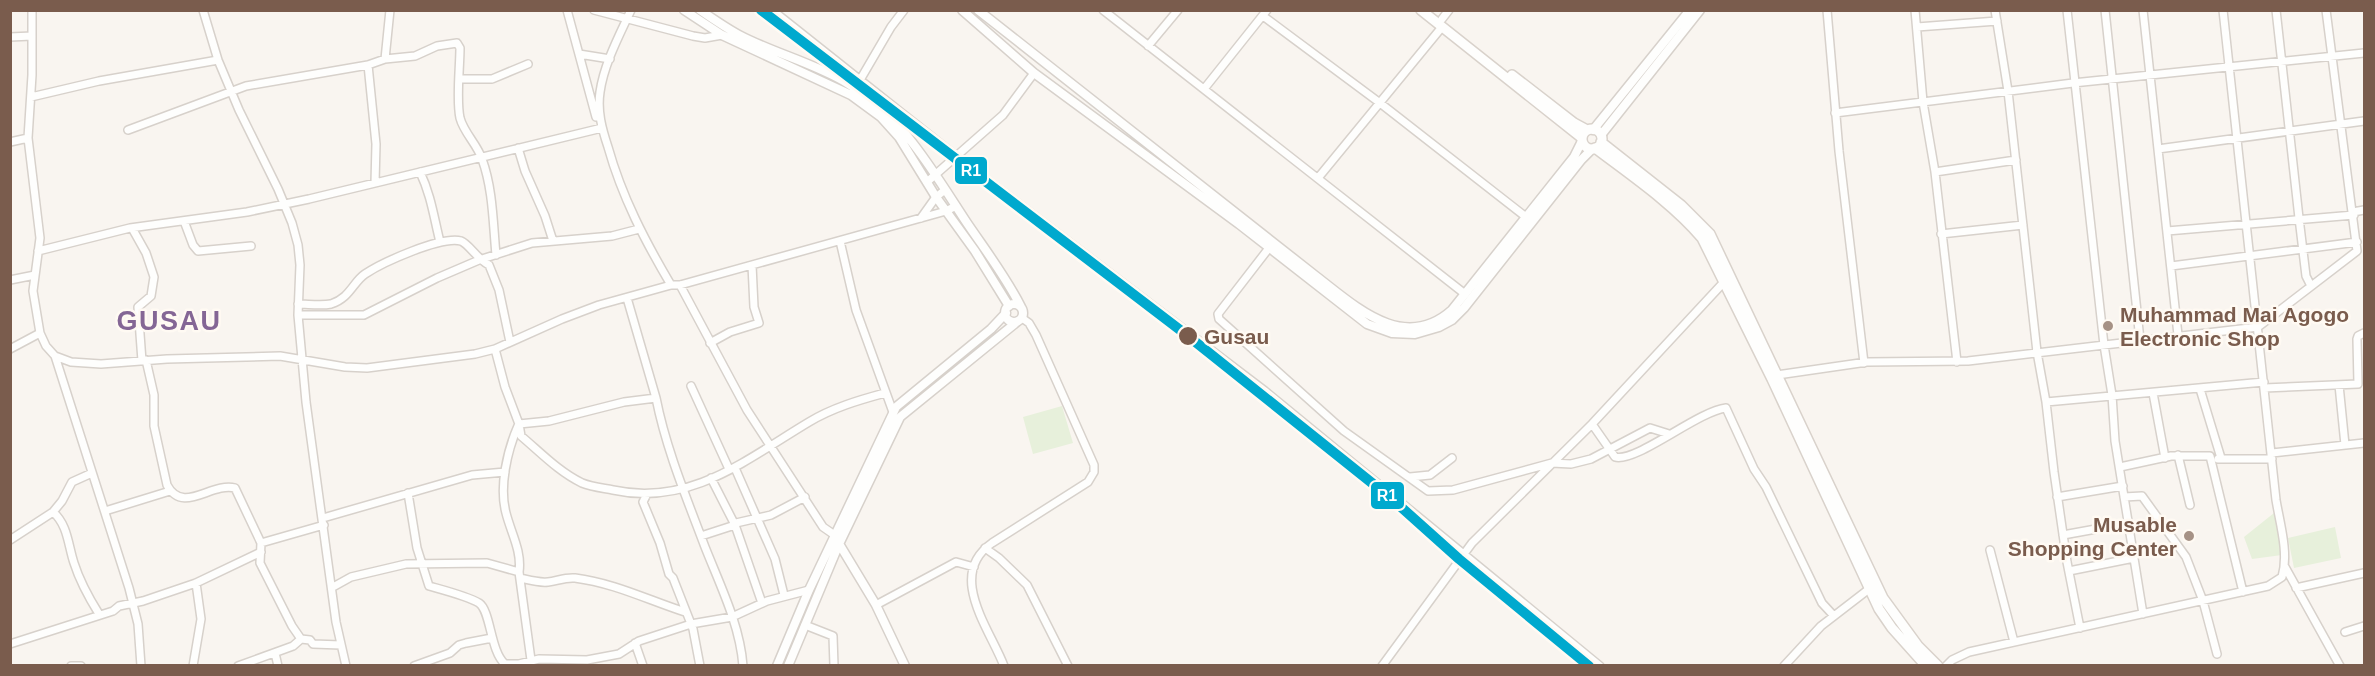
<svg xmlns="http://www.w3.org/2000/svg" width="2375" height="676" viewBox="0 0 2375 676" font-family="Helvetica,sans-serif">
<style>
.green{fill:#e7f0db}
.lines{fill:none;stroke-linecap:round;stroke-linejoin:round}
.minor-casing{stroke:#d7d1cb;stroke-width:10}
.tertiary-casing{stroke:#d7d1cb;stroke-width:11}
.secondary-casing{stroke:#d9d2cb;stroke-width:12}
.minor{stroke:#fefefd;stroke-width:7}
.tertiary{stroke:#fefefd;stroke-width:8}
.secondary{stroke:#fefefd;stroke-width:9}
.rail-1-casing{stroke:#fffaf3;stroke-width:15}
.rail-1{stroke:#00a9ce;stroke-width:10}
.poi-dot{fill:#a69286;stroke:#fffaf3;stroke-width:2}
.stop-dot{fill:#7a5c4d;stroke:#fffaf3;stroke-width:2}
.labels{text-anchor:middle;dominant-baseline:central;stroke-width:5;stroke-linejoin:round;paint-order:stroke}
.poi-label{font-size:21px;font-weight:bold;fill:#7a5c4d;stroke:#fffaf3;text-anchor:start}
.stop-label{font-size:21px;font-weight:bold;fill:#7a5c4d;stroke:#fffaf3;text-anchor:start}
.district-label{font-size:27px;font-weight:bold;letter-spacing:1.5px;fill:#846695;stroke:#fffaf3}
.line-badge{stroke:#fffaf3;stroke-width:2}
.badge-label{font-size:16px;text-anchor:middle;font-weight:bold;fill:#fff}
</style>
<rect width="100%" height="100%" fill="#f9f5f0"/>
<path class="green" d="M 1062,406 L 1073,443 L 1033,454 L 1023,417 Z
M 2274,513 L 2282,555 L 2252,559 L 2244,537 Z
M 2335,527 L 2341,558 L 2294,568 L 2288,538 Z"/>
<g class="lines">
<defs>
<path id="minor" d="M 32,10 L 32,75 L 28,138 L 40,238 L 33,291 L 40,333 L 46,346 L 55,356 L 129,588 L 138,624 L 141,666
M 203,10 L 218,60 L 239,110 L 278,189 L 292,223 L 298,245 L 300,265 L 298,315 L 306,402 L 336,622 L 346,666
M 567,10 L 596,117
M 594,10 L 693,36 L 705,38 L 722,35
M 631,10 C 619,36 604,64 600,92 C 597,111 602,129 608,147 C 622,197 645,241 671,285
M 772,10 L 957,157 L 1265,391 L 1600,666
M 1103,10 L 1465,294
M 1827,10 L 1839,151 L 1864,363
M 1915,10 L 1923,102 L 1935,172 L 1957,362
M 1995,10 L 2008,91 L 2037,352 L 2046,402 L 2054,472 L 2067,562 L 2080,628
M 2067,10 L 2104,345 L 2112,395 L 2115,441 L 2143,614
M 2105,10 L 2140,340
M 2143,10 L 2178,335
M 2276,10 L 2299,218 L 2306,276 L 2311,286
M 1263,16 L 1380,103 L 1526,217
M 1442,19 L 1449,10
M 1917,27 L 1997,21
M 10,37 L 32,36
M 1148,46 L 1178,10
M 579,54 L 610,59
M 385,59 L 390,10
M 368,65 L 376,144 L 375,183
M 460,79 L 492,79 L 528,64
M 1204,89 L 1267,10
M 853,92 L 891,27 L 904,10
M 31,97 L 99,81 L 218,60
M 1835,113 L 2073,83 L 2364,53
M 128,130 L 246,86 L 368,65 L 385,59 L 415,56 L 437,46 L 457,43 L 460,48 C 460,67 456,100 460,118 C 464,133 477,144 482,159 C 493,189 493,223 496,255
M 10,142 L 28,138
M 518,148 L 525,171 L 545,216 L 553,241
M 2158,149 L 2364,121
M 420,172 C 431,195 434,218 440,242
M 1935,172 L 2016,160
M 1318,178 L 1442,27
M 927,182 L 1003,115 L 1034,73
M 2353,212 L 2364,210
M 921,218 L 936,197 L 945,190
M 184,221 L 193,245 L 198,251 L 251,246
M 132,228 L 146,253 L 154,277 L 151,296 L 138,307 L 142,361
M 2167,231 L 2354,215
M 1941,234 L 2023,225
M 840,241 L 856,310 L 893,412
M 1269,248 L 1218,314 L 1219,319 L 1344,431 L 1428,491 L 1453,490 L 1552,463 L 1571,464 L 1591,459 L 1650,428 L 1669,434
M 38,251 L 130,228 L 247,212 L 309,199 L 602,128
M 2171,266 L 2357,242
M 10,280 L 35,275
M 680,285 L 747,410 L 823,527 L 836,536
M 627,298 L 656,398
M 298,304 C 308,304 321,306 331,304 C 350,298 353,282 365,274 C 383,262 441,236 461,241 C 469,244 477,259 489,265 L 499,290 L 510,342
M 298,315 L 364,315 L 437,278 L 479,260 L 532,243 L 612,236 L 639,229
M 710,343 L 730,332 L 759,323 L 754,307 L 752,265
M 10,349 L 40,333
M 495,349 L 505,387 L 519,424 L 521,436 C 540,452 559,472 582,483 C 592,487 603,488 613,490 C 690,507 747,459 809,422 C 832,408 859,400 885,393
M 55,356 L 71,362 L 101,364 L 167,359 L 280,356 L 345,367 L 367,368 L 475,354 L 495,349 L 562,319 L 599,305 L 671,285 L 680,285 L 946,211 L 956,206
M 146,360 L 154,395 L 154,426 L 167,485 C 183,515 211,482 235,488 L 261,543 L 260,563 L 292,626 L 301,639 L 310,640 L 313,644 L 341,645
M 1777,375 L 1867,362 L 1968,361 L 2258,327 L 2357,251 L 2326,10
M 2339,385 L 2345,445
M 691,386 L 729,469
M 2264,388 L 2358,384 L 2357,339 L 2358,336 L 2364,333
M 2200,389 L 2221,458
M 2153,393 L 2165,458
M 2046,402 L 2264,382
M 519,424 L 549,421 L 624,402 L 656,398 C 666,449 687,499 705,547 C 720,585 740,625 743,666
M 1592,424 L 1615,457 C 1636,463 1698,411 1726,408 L 1754,469 L 1766,487 L 1822,603 L 1834,616
M 518,426 C 507,451 499,487 506,513 C 511,533 522,551 519,572 L 531,660
M 2272,453 L 2364,443
M 2178,455 L 2190,505
M 2218,459 L 2272,459
M 2120,467 L 2171,456 L 2210,456 L 2243,592
M 735,468 L 775,559 L 784,595
M 1410,477 L 1430,475 L 1452,458
M 711,478 L 735,525 L 762,603
M 408,493 L 417,548 L 429,586 C 443,590 467,596 479,603 C 491,611 490,651 505,664 L 519,664 L 539,659 L 587,660 L 619,654 L 639,641 L 691,624 L 732,617 L 767,601 L 809,590
M 647,494 L 643,502 L 660,543 L 669,574 L 673,578 L 693,629 L 700,666
M 2057,497 L 2123,486
M 2124,497 L 2142,496 L 2186,557 L 2203,601 L 2217,654
M 105,511 L 170,491
M 53,512 C 68,525 68,545 74,563 C 80,582 89,598 99,614
M 323,518 L 472,475 L 505,472
M 2063,535 L 2129,523
M 701,536 L 735,525 L 736,523 L 771,515 L 805,497
M 10,540 L 53,512 L 62,501 L 72,482 L 92,473
M 261,543 L 324,525
M 985,548 L 999,558 L 1027,585 L 1068,666
M 1990,550 L 2014,642
M 2285,567 L 2340,666
M 2069,571 L 2134,558
M 520,578 C 529,580 538,583 548,582 C 557,581 565,577 575,578 C 614,583 648,600 685,612
M 333,587 L 351,577 L 406,564 L 487,563 L 519,572
M 2296,588 L 2364,573
M 876,605 L 956,562 L 974,567
M 805,625 L 833,636 L 834,666
M 2345,632 L 2364,626
M 635,643 L 643,666
M 10,644 L 113,611 L 119,606 L 143,601 L 196,583 L 261,552
M 275,653 L 278,666
M 71,666 L 81,666
M 193,666 L 201,619 L 196,583
M 238,666 L 293,646 L 301,639
M 414,666 L 450,653 L 459,645 L 466,643 L 492,638
M 1004,666 C 990,629 946,575 992,543 L 1088,482 L 1094,472 L 1094,465 L 1036,335 L 1029,323 L 1022,318
M 1382,666 L 1472,543 L 1592,424 L 1724,282
M 1784,666 L 1821,626 L 1869,589
M 1946,666 L 1952,660 L 1969,652 L 2268,586 L 2282,577 C 2289,553 2280,524 2276,500 L 2223,10"/>
<path id="tertiary" d="M 684,10 L 722,35 L 851,95 L 881,117 L 899,137 L 936,197 L 975,251 L 1009,306
M 700,10 C 713,19 726,28 739,35 C 773,53 814,63 847,83 C 903,117 932,170 967,223 C 986,251 1006,277 1021,307
M 962,10 L 1034,73 L 1239,224 L 1367,324 L 1392,333 L 1415,334 L 1439,327 L 1452,320 L 1464,308 L 1581,160 L 1592,149
M 978,10 L 1317,277 C 1356,307 1404,353 1452,310 L 1574,157 L 1582,141
M 1593,130 L 1690,10
M 1601,135 L 1700,10
M1005 313a9 9 0 1 1 18 0a9 9 0 1 1-18 0Z
M 838,542 L 876,605 L 905,666
M 777,666 L 809,590 L 896,407 L 991,329 L 1006,313
M 788,666 L 839,544 L 900,417 L 1018,321"/>
<path id="secondary" d="M 1421,10 L 1582,138
M 1512,75 L 1574,123 L 1587,130
M1582 139a10 10 0 1 1 20 0a10 10 0 1 1-20 0Z
M 1601,142 L 1681,205 L 1710,234 L 1883,598 L 1918,646 L 1938,666
M 1595,148 C 1632,176 1672,203 1702,238 L 1772,379 L 1879,609 L 1892,628 L 1926,666"/>
</defs>
<use href="#minor" class="minor-casing"/>
<use href="#tertiary" class="tertiary-casing"/>
<use href="#secondary" class="secondary-casing"/>
<use href="#minor" class="minor"/>
<use href="#tertiary" class="tertiary"/>
<use href="#secondary" class="secondary"/>
<defs>
<path id="rail-1" d="M 761,10 L 1188,336 L 1392,499 L 1459,559 L 1589,666"/>
</defs>
<use href="#rail-1" class="rail-1-casing"/>
<use href="#rail-1" class="rail-1"/>
</g>
<g class="poi-dot">
<circle cx="2108" cy="326" r="6"/>
<circle cx="2189" cy="536" r="6"/>
</g>
<circle class="stop-dot" cx="1188" cy="336" r="10"/>
<g class="labels">
<g class="poi-label">
<text x="2120" y="314">Muhammad Mai Agogo<tspan x="2120" dy="24">Electronic Shop</tspan></text>
<text x="2177" y="524" text-anchor="end">Musable<tspan x="2177" dy="24">Shopping Center</tspan></text>
</g>
<g class="stop-label">
<text x="1204" y="336">Gusau</text>
</g>
<g class="district-label">
<text x="169" y="321">GUSAU</text>
</g>
</g>
<g class="line-badge">
<rect x="954" y="156" width="34" height="29" rx="6" fill="#00a9ce"/>
<rect x="1370" y="481" width="35" height="29" rx="6" fill="#00a9ce"/>
</g>
<g class="badge-label">
<text x="971" y="176">R1</text>
<text x="1387" y="501">R1</text>
</g>
<rect width="2375" height="676" fill="none" stroke="#7a5c4d" stroke-width="24"/>
</svg>
